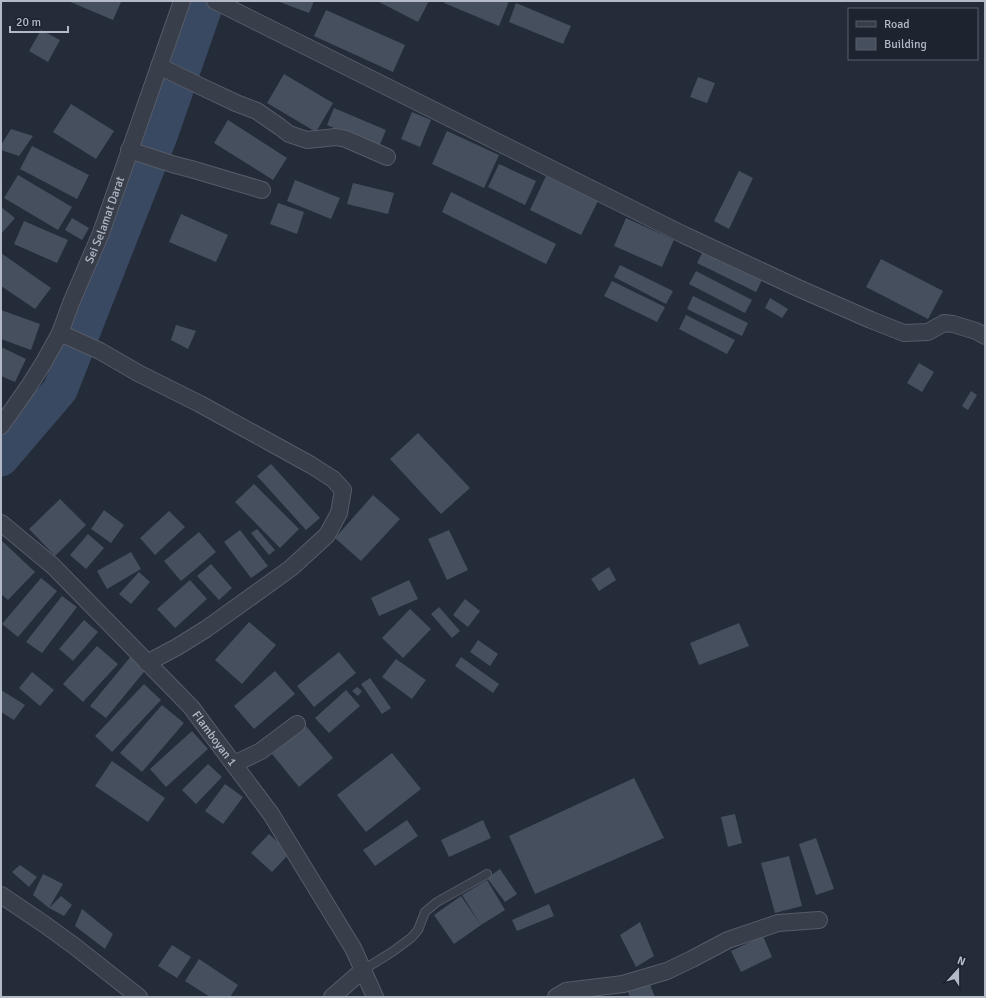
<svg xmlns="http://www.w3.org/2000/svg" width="986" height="998" viewBox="0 0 986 998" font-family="Signika,sans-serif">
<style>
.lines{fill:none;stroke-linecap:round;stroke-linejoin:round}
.river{stroke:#3a4962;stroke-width:35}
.building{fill:#454f5e}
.lane-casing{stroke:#565c68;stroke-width:10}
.street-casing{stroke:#565c68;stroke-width:18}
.lane{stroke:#383e4a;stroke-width:8}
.street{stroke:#383e4a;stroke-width:16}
.labels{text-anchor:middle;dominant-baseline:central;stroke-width:3.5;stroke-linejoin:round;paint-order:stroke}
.street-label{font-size:12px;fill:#b3b9c6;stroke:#1d232f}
</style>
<rect width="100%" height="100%" fill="#242c3a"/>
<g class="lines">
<path class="river" d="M 1,459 L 60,390 L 161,133 L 207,1"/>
</g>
<path class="building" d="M 68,1 L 119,1 L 121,2 L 113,20 Z
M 277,1 L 314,1 L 309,13 Z
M 377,1 L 429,1 L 418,22 Z
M 445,1 L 509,1 L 499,26 L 444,3 Z
M 516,3 L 571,26 L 563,44 L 509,22 Z
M 326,10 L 405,45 L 393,72 L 314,36 Z
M 41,30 L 60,40 L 48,62 L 29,51 Z
M 284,74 L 333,103 L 316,132 L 267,103 Z
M 698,77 L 715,83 L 707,103 L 690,97 Z
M 71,104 L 114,131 L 96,159 L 53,132 Z
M 334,108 L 386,130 L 379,147 L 327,125 Z
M 412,112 L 431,120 L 420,147 L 401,139 Z
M 228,120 L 287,158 L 273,180 L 214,143 Z
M 11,129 L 33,136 L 19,156 L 1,150 L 1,145 Z
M 447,131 L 499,155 L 484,188 L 432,164 Z
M 32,146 L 89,175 L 77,199 L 20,169 Z
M 499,164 L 536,181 L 525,205 L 488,187 Z
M 739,171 L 753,178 L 729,229 L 714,221 Z
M 18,175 L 72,207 L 58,230 L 4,198 Z
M 546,176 L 598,201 L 581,235 L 530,210 Z
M 295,180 L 340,198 L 331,219 L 287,201 Z
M 353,183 L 394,193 L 388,214 L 347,204 Z
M 451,192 L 556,244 L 546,264 L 442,212 Z
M 278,203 L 304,212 L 297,234 L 270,224 Z
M 1,207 L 15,218 L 1,234 Z
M 181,214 L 228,235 L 216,262 L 169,242 Z
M 72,218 L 89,228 L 82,240 L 65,230 Z
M 626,218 L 674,240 L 662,267 L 614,246 Z
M 24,221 L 68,240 L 57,263 L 14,244 Z
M 704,249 L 763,278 L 756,292 L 697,263 Z
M 1,253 L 51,288 L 35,309 L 1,286 Z
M 881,259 L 943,291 L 928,319 L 866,287 Z
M 620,265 L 673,291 L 666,304 L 614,277 Z
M 696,271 L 752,300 L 745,313 L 689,284 Z
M 612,281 L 665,307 L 657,322 L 604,296 Z
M 693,296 L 748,323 L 742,336 L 687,309 Z
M 770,298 L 788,309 L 782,318 L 765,308 Z
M 1,310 L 40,324 L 31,350 L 1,339 Z
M 686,315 L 735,340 L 727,354 L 679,329 Z
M 176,325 L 196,331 L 188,349 L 171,340 Z
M 1,347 L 26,359 L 15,382 L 1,376 Z
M 919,363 L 934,372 L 922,392 L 907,383 Z
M 971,391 L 977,395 L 968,410 L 962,406 Z
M 418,433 L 470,488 L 441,514 L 390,459 Z
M 271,464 L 320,518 L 306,530 L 257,476 Z
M 254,484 L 299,529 L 280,548 L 235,502 Z
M 373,495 L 400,519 L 361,561 L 335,538 Z
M 60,499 L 86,525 L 55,556 L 29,529 Z
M 104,510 L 124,525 L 111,543 L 91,529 Z
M 169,511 L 185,527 L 155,555 L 140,538 Z
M 257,529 L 275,550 L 269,555 L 251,533 Z
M 240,530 L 268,566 L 251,578 L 224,542 Z
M 449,530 L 468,570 L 447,580 L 428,539 Z
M 199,532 L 216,552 L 181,581 L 164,561 Z
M 88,534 L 104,548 L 86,569 L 70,555 Z
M 1,540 L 35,572 L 8,600 L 1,594 Z
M 131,552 L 141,569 L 107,589 L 97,571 Z
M 211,564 L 232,588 L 219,600 L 197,576 Z
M 609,567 L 616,580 L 599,591 L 591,579 Z
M 139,572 L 150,582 L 131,604 L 119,594 Z
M 41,578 L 57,591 L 18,637 L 2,624 Z
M 190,580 L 207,599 L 175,628 L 157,609 Z
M 409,580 L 418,599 L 379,616 L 371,598 Z
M 62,596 L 77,607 L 42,653 L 26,642 Z
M 465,599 L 480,611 L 468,627 L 453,615 Z
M 439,607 L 460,631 L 452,638 L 431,614 Z
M 410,609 L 431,629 L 403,658 L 382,638 Z
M 84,620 L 98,632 L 73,661 L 59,649 Z
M 249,622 L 276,645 L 242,684 L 215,660 Z
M 739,623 L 749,646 L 699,665 L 690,643 Z
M 478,640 L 498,654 L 490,666 L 470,652 Z
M 97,646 L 118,664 L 83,702 L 63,684 Z
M 339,652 L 356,673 L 314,707 L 297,686 Z
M 132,655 L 148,667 L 106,718 L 90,706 Z
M 461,657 L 499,684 L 493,693 L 455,666 Z
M 396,659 L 426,680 L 412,699 L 382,677 Z
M 275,671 L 295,694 L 254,729 L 234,706 Z
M 32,672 L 54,690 L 40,706 L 19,688 Z
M 370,678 L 391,708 L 382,714 L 361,684 Z
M 144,684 L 161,700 L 112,752 L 95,736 Z
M 357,687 L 362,691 L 358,696 L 352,691 Z
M 1,690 L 25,705 L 14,720 L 1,712 Z
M 346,690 L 360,706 L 329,733 L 315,718 Z
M 162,705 L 184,723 L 142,772 L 120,753 Z
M 306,726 L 333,758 L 299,787 L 272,754 Z
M 192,731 L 208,749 L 166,787 L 150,769 Z
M 392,753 L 421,789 L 366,832 L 337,795 Z
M 112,761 L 165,798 L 148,822 L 95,786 Z
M 208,764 L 222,777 L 196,804 L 182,790 Z
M 634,778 L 664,838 L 535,894 L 509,836 Z
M 225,784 L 243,797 L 223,824 L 205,811 Z
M 735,814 L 742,843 L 728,847 L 721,817 Z
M 407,820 L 418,836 L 375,866 L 363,850 Z
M 483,820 L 491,838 L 449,857 L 441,840 Z
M 269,834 L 290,853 L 272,872 L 251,853 Z
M 816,838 L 834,889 L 816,895 L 799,844 Z
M 789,856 L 802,906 L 775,913 L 761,863 Z
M 20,865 L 37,877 L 29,887 L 12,872 Z
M 500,869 L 517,894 L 505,902 L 487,878 Z
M 43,874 L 63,884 L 49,908 L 61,896 L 72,905 L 64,916 L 49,908 L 33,895 Z
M 487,880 L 505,910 L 481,925 L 462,895 Z
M 461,896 L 481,925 L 454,944 L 434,915 Z
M 549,904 L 554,916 L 517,931 L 512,920 Z
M 82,909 L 113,934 L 105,949 L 75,926 Z
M 640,922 L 654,956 L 636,967 L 620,935 Z
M 763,936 L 772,957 L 741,972 L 731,951 Z
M 172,945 L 191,957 L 177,978 L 158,966 Z
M 199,959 L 238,985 L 230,997 L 210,997 L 185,981 Z
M 649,982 L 655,997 L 630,997 L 627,990 Z"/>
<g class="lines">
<defs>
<path id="lane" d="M 363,970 L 392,952 L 411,938 L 418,930 L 425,912 L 437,902 L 487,874"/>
<g id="street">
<path d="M 215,1 L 684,235 L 798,288 L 871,320 L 904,333 L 928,332 L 944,323 L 953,324 L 976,331 L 985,336"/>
<path d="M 159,66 L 200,86 L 236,103 L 257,111 L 280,127 L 289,134 L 307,140 L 336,137 L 346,139 L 387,157"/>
<path d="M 129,150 L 172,164 L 191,169 L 262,190"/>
<path d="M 60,333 L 100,351 L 138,373 L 200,404 L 273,444 L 311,465 L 333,479 L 343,490 L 339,513 L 327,535 L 291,568 L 206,629 L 177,647 L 147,663"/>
<path id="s1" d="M 1,426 L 29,386 L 44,362 L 60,333 L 71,303 L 101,233 L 182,1"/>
<path id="s2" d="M 1,523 L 53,566 L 191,707 L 271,814 L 353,948 L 375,997"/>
<path d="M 234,764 L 261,751 L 297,724"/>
<path d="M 1,895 L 44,924 L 73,945 L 139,997"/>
<path d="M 332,997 L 363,970"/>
<path d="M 556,997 L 566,991 L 623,984 L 667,971 L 692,959 L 728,940 L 778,923 L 819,920"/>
</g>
</defs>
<use href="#lane" class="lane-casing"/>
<use href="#street" class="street-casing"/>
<use href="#lane" class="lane"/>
<use href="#street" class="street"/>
</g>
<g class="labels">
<g class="street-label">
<text stroke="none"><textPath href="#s1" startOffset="232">Sei Selamat Darat</textPath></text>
<text stroke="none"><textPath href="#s2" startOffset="304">Flamboyan 1</textPath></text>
</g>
</g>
<rect width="986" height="998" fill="none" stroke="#b3b9c6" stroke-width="4"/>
<rect x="848" y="8" width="130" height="52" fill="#1d232f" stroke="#595f6b"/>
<rect x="856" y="21" width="20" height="6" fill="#383e4a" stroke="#595f6b"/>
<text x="884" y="28" font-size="12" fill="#b3b9c6">Road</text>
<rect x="856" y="38" width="20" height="12" fill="#454f5e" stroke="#595f6b"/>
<text x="884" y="48" font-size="12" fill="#b3b9c6">Building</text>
<g transform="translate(958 970) rotate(21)" stroke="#1d232f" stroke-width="3" paint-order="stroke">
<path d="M0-3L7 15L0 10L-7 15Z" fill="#b3b9c6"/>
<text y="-6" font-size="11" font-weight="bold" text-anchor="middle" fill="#b3b9c6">N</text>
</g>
<path d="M10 26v6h58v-6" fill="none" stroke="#b3b9c6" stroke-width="2"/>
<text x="16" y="26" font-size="12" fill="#b3b9c6" stroke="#1d232f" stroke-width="3" paint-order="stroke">20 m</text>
</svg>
